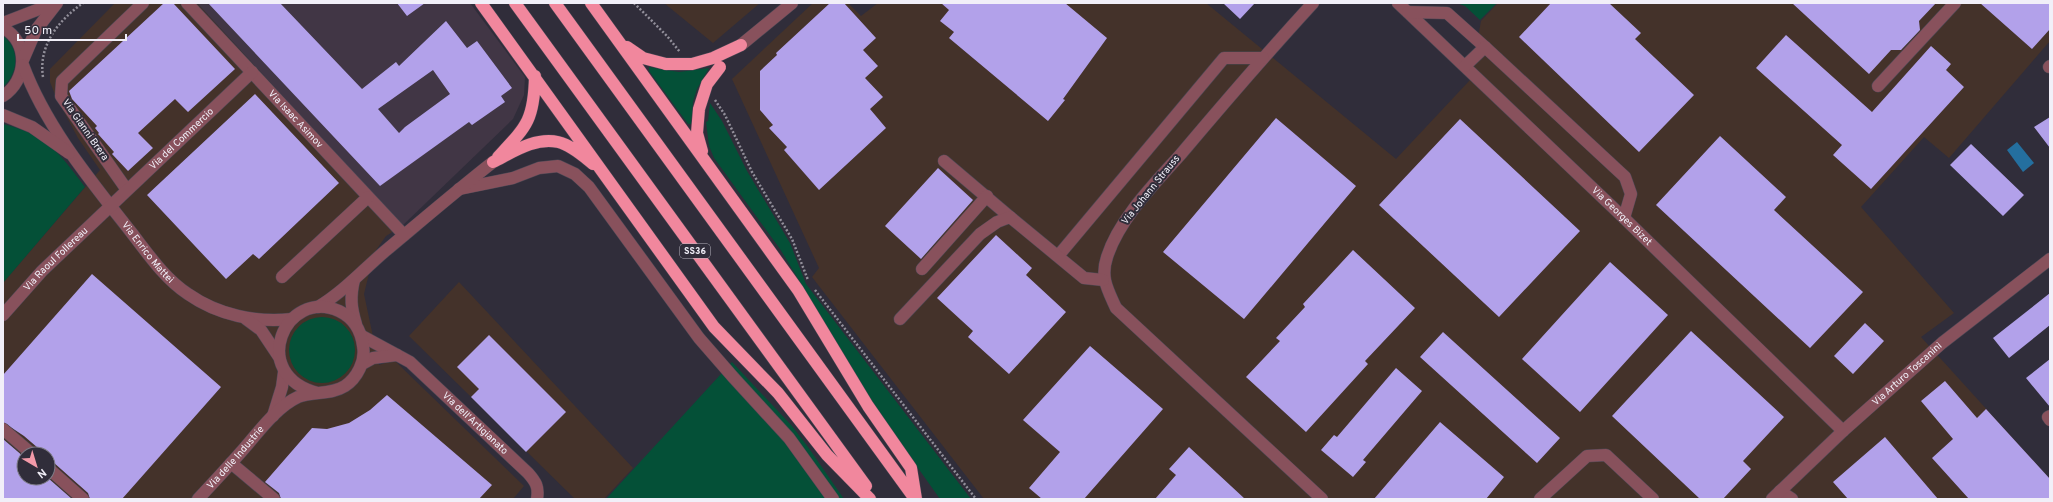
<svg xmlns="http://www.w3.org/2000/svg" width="2053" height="502" viewBox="0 0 2053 502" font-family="Overpass,sans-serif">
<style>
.commercial{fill:#413645}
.industrial{fill:#44322a;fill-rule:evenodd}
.green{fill:#045037}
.water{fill:#246f9f}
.building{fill:#b2a1ea;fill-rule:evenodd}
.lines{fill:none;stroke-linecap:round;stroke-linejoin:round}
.minor-casing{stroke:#4b4855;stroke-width:13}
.highway-casing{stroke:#4b4855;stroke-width:13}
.path{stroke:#928f9a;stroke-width:2.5;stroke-dasharray:2 2;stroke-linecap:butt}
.minor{stroke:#88515c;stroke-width:12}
.highway{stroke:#f1879d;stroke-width:12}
.highway-bridge-casing{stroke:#4b4855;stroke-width:13;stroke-linecap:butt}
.highway-bridge{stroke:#f1879d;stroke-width:12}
.labels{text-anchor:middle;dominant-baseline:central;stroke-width:4;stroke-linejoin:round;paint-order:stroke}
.shield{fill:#302d3a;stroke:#b7b5bf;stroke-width:1}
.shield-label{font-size:9px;font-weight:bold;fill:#f1eff8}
.street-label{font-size:10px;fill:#f1eff8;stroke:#302d3a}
</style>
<rect width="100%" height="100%" fill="#302d3a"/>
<path class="commercial" d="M 197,3 L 470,3 L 525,77 L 524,95 L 513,119 L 402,226 Z"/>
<path class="industrial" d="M 115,3 L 197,3 L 402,226 L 386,236 L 374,253 L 364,294 L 379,365 L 394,360 L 524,486 L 513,499 L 3,499 L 3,283 L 100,170 L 78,138 L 56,97 L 50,82 L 50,69 ZM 24,454 L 48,454 L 48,478 L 24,478 Z
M 664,3 L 760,3 L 713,43 Z
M 813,3 L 848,3 L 861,16 L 878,3 L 1206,3 L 1396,159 L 1470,80 L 1481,21 L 1498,3 L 2050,3 L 2050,41 L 1949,158 L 1924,137 L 1861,207 L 1954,313 L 1921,337 L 2050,479 L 2050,499 L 984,499 L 812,277 L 819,268 L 732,79 Z
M 459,282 L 633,468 L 604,499 L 575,499 L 409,336 Z"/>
<path class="green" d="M 1457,3 L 1497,3 L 1480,20 L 1465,6 Z
M 3,36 C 21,49 18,74 3,87 Z
M 649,67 L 679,72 L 709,68 L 697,89 L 693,102 L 691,124 L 688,124 L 649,71 Z
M 710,103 L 722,121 L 747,171 L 790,243 L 806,284 L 971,499 L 940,499 L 881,416 L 780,249 L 714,158 L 709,146 L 706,122 L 708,121 Z
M 3,124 C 45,134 60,153 85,187 L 3,283 Z
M289 350a33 33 0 1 1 66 0a33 33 0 1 1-66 0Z
M 732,362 L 792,426 L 808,447 L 844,499 L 606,499 Z"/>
<path class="water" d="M 2017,142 L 2034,163 L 2023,172 L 2007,150 Z"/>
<path class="building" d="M 164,3 L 173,3 L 235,69 L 188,112 L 175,99 L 138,133 L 153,148 L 128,171 L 112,154 L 114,152 L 98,134 L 99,133 L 95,128 L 97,126 L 72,99 L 69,91 Z
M 208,3 L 280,3 L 362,89 L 396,62 L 399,66 L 446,21 L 467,48 L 477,41 L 512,88 L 501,96 L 505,102 L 472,125 L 469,122 L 380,186 ZM 433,70 L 450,94 L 405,127 L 399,133 L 378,109 Z
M 397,3 L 425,3 L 407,16 Z
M 830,3 L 844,3 L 876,38 L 863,50 L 878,66 L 865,78 L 883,97 L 870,109 L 886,128 L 819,190 L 784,150 L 787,147 L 769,128 L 773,125 L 760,110 L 760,71 L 777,55 L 776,53 Z
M 941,3 L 1065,3 L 1107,38 L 1063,99 L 1065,100 L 1048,121 L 949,38 L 954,32 L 940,21 L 949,10 Z
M 1223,3 L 1255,3 L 1240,19 Z
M 1551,3 L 1609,3 L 1641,33 L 1635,39 L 1694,95 L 1639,152 L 1519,37 Z
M 1792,3 L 1936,3 L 1919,21 L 1920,30 L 1901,50 L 1891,50 L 1869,74 Z
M 1980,3 L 2050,3 L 2050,29 L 2032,49 Z
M 1786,35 L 1872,112 L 1931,46 L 1951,64 L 1946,70 L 1964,87 L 1871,189 L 1833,155 L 1842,145 L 1756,68 Z
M 255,94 L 339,183 L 259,259 L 253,254 L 226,279 L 147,195 Z
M 2050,117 L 2050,148 L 2034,127 Z
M 1276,118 L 1356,186 L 1244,319 L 1163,252 Z
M 1460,119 L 1580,231 L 1499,317 L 1379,205 Z
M 1720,136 L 1786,197 L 1774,210 L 1863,292 L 1810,348 L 1656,205 Z
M 1971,144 L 2024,195 L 2003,216 L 1950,165 Z
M 938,168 L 973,200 L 921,259 L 885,226 Z
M 996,235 L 1032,268 L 1026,275 L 1066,312 L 1009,374 L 968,337 L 973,331 L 937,298 Z
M 1353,250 L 1415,308 L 1365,361 L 1368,364 L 1306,432 L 1246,377 L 1280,341 L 1276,338 L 1305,307 L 1303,304 Z
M 1610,262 L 1668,315 L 1580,412 L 1522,359 Z
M 92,274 L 221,387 L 122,499 L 90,499 L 88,493 L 53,462 L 48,461 L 48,454 L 45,454 L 24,436 L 3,422 L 3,375 Z
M 2050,293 L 2050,325 L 2009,358 L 1993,338 Z
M 1865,323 L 1884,341 L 1853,374 L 1834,356 Z
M 1691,331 L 1784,417 L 1743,461 L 1751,469 L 1723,499 L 1700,499 L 1612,416 Z
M 1443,332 L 1560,438 L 1537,463 L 1420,357 Z
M 489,335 L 566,412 L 526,452 L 471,397 L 479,389 L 457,367 Z
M 1090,346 L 1163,409 L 1084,499 L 1042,499 L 1029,488 L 1060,452 L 1023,420 Z
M 2050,359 L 2050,407 L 2026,378 Z
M 1396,368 L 1422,391 L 1363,460 L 1366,462 L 1353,477 L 1321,450 L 1334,435 L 1337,437 Z
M 1945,381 L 1977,418 L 1986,409 L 2050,479 L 2050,499 L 1969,499 L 1932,458 L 1953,439 L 1921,401 Z
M 387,395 L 492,485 L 479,499 L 281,499 L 279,493 L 265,482 L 312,428 L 327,429 L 349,423 L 370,410 Z
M 1440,422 L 1504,477 L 1486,499 L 1374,499 Z
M 1885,437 L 1938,499 L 1848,499 L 1833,482 Z
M 3,439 L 24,457 L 24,478 L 48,478 L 72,499 L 3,499 Z
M 1189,447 L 1245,499 L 1155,499 L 1176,475 L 1169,469 Z"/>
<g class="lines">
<defs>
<g id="minor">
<path id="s1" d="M 187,3 L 404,235"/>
<path d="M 1313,3 C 1268,52 1224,103 1181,154 C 1155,183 1119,219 1107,257 C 1100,278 1108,290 1116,308 L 1322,499"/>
<path id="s2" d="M 1398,3 L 1624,218 L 1843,431"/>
<path d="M 1408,12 L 1447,13 L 1485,47"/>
<path d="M 3,23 L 55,3"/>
<path d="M 3,28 C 30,42 27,81 3,96"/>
<path d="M 741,45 L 792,3"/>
<path d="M 23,60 L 36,30 L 57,3"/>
<path id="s3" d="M 23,65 C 46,127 91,181 131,232 C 148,254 165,279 188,294 C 218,315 256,323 292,319"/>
<path d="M 1465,66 L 1485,47 L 1625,177 L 1631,194 L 1624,218"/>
<path d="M 2049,67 L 2050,66"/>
<path d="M 1878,86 L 1955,3"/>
<path d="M 3,115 L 32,127 L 69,153"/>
<path d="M 944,161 L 1010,217"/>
<path d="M 459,189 L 513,178 L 539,168 L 558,166 L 575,174 L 589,187 L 699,338 L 733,377 L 789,438 L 833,499"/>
<path d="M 127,190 L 61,96 L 62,81 L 143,3"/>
<path d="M 1058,256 L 1224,58 L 1263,58"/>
<path d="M 922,269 L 987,196"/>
<path d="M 282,277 L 368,197"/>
<path d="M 354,280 C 350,297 351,308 356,324"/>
<path d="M 318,307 C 343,292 362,271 384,252 C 420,222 456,191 493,162"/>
<path id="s4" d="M 3,315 L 42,271 L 252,72"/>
<path d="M 246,319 L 261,330 L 279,357"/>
<path d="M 900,319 L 980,234 L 997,222 L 1010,217 L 1084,278 L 1103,280"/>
<path id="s5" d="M 362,336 L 410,362 L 528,473 C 536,482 539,487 537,499"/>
<path d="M 362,364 L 373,358 L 397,355"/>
<path d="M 273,416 L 282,387 L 284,372"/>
<path d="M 2050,416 L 2048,417 L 2050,420"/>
<path d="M 3,429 L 32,454"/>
<path d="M 231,463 L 274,499"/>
<path d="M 48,468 L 83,499"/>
<path d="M 1780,491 L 1792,499"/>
<path id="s6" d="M 198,499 C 213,483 227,468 241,452 C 257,434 276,407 298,397 C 313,391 331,395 345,386 C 357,378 366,361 363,346 C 361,330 354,318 339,311 C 285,287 247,375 318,393"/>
<path d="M 1540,499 L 1587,456 L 1606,455 L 1653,499"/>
<path id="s7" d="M 1772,499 L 1843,431 L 1942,343 L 2050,259"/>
</g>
<path id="highway" d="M 481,3 L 714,327 L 778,393 L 827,455 L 870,499
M 515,3 L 866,486
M 555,3 L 915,499
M 591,3 L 798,290 L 868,406 L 911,468 L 916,499
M 627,47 L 643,58 L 666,64
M 713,58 L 741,45
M 699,109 L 697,133 L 702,151
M 498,157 C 527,126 534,120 535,76
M 493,162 C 513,152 535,137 558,142 C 571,145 583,156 593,164"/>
</defs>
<use href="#minor" class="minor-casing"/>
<use href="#highway" class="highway-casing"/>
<path class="path" d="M 634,3 L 667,36 L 680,52
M 43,77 C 38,45 59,20 83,3
M 715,100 L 725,115 L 752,172 L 792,239 L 808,280
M 815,290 L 976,499"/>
<use href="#minor" class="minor"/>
<use href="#highway" class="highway"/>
<defs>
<path id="highway-bridge" d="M 666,64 L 692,64 L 713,58
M 699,109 L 707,84 L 720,67"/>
</defs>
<use href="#highway-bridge" class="highway-bridge-casing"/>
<use href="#highway-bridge" class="highway-bridge"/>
</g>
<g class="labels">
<rect class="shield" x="680" y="244" width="30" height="14" rx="3"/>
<g class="shield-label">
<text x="695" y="251">SS36</text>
</g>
<g class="street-label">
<text stroke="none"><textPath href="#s1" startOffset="159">Via Isaac Asimov</textPath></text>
<text transform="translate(85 130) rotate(55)">Via Gianni Brera</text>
<text stroke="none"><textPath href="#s4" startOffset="251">Via del Commercio</textPath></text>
<text transform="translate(1151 190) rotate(-51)">Via Johann Strauss</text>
<text stroke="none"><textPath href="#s2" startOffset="309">Via Georges Bizet</textPath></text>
<text stroke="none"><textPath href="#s3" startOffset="226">Via Enrico Mattei</textPath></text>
<text stroke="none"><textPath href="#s4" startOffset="77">Via Raoul Follereau</textPath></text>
<text stroke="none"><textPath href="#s7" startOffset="184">Via Arturo Toscanini</textPath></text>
<text stroke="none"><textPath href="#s5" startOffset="144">Via dell'Artigianato</textPath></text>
<text stroke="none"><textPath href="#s6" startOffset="56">Via delle Industrie</textPath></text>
</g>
</g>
<rect width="2053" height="502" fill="none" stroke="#f1eff8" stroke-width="8"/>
<g transform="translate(36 466) rotate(142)"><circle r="19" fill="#302d3a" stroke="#7d7b86"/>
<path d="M0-3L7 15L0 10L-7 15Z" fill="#f39aa9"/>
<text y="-6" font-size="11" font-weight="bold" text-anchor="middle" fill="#f1eff8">N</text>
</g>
<path d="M18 34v6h108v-6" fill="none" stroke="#f1eff8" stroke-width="2"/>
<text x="24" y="34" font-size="12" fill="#f1eff8" stroke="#302d3a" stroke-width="3" paint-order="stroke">50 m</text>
</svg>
